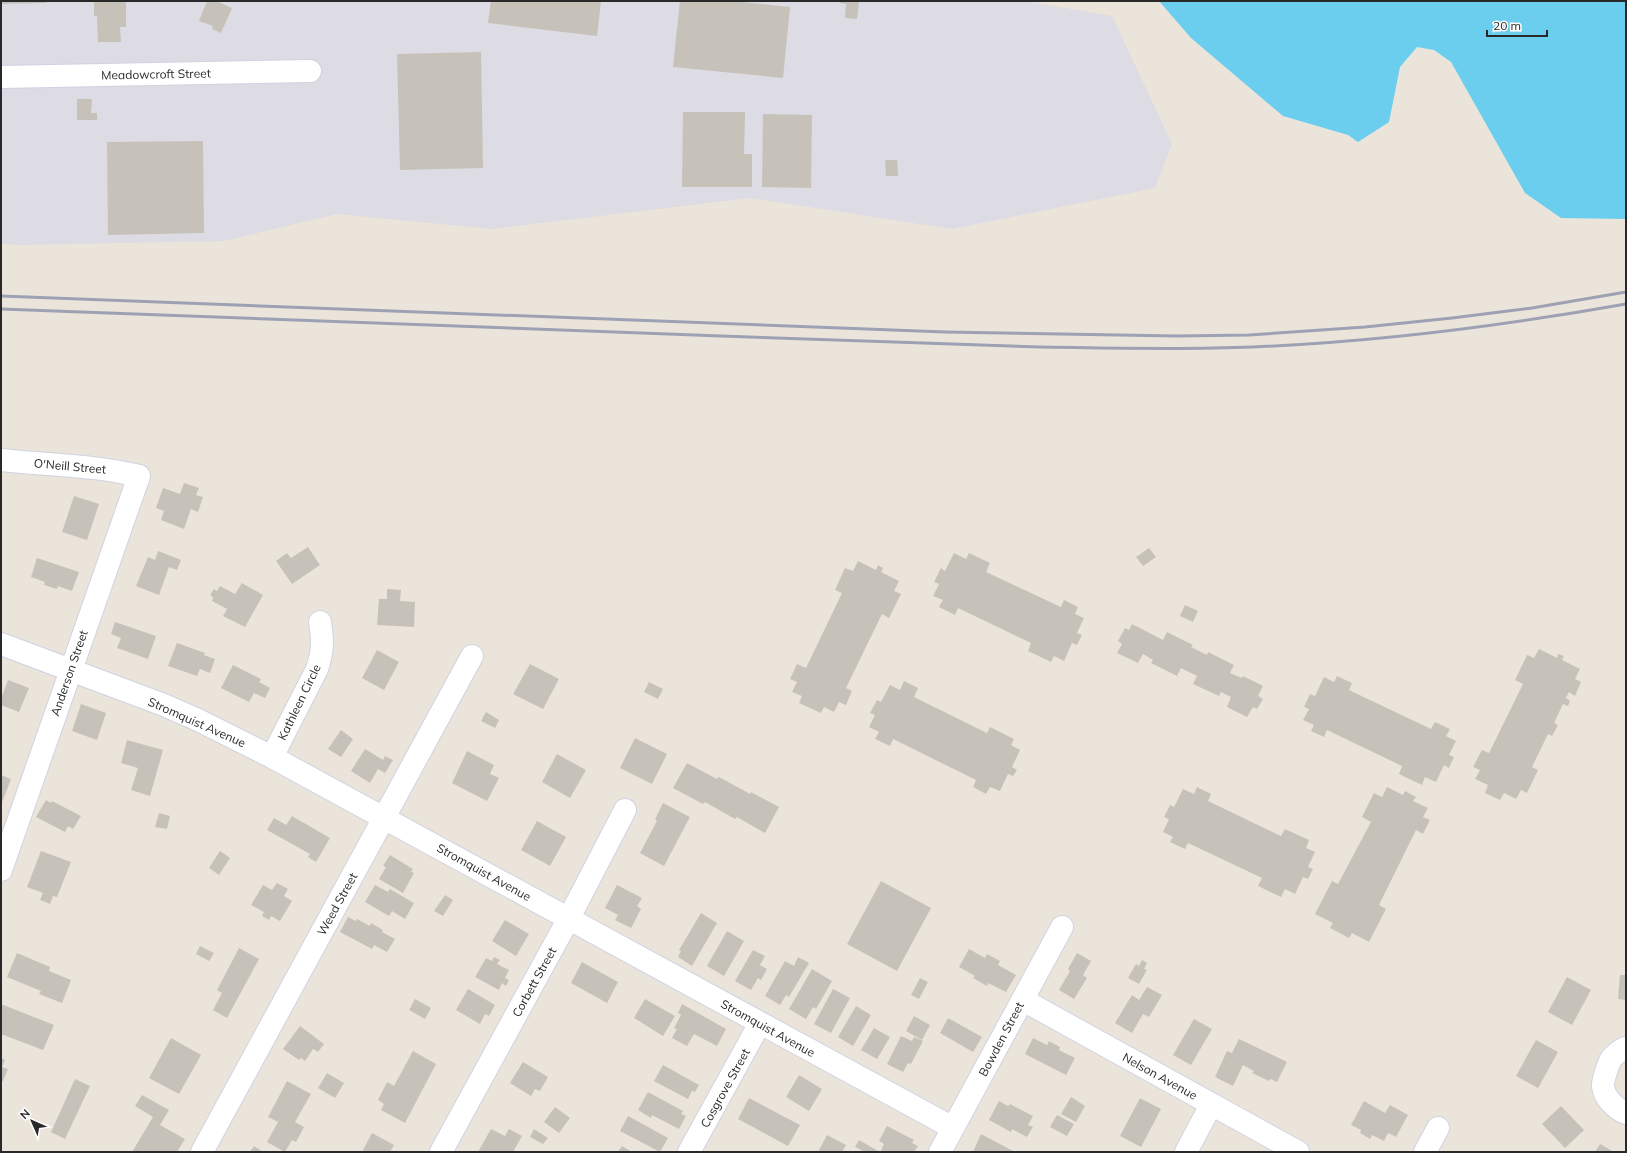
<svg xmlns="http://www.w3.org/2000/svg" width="1627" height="1153" viewBox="0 0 1627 1153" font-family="Mulish,sans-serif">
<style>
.industrial{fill:#dddbe3}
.water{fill:#6bceef}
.building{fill:#c7c2b9}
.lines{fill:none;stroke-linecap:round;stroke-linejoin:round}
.minor-casing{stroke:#cfd3e2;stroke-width:24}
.minor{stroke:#fff;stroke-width:22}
.rail{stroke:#9da1b3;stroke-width:3}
.labels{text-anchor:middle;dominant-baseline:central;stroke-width:3;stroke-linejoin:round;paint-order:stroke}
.street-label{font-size:12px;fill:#292929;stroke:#fff}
</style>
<rect width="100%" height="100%" fill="#ebe4da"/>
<path class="industrial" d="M 1,1 L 1024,1 L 1112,16 L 1172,144 L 1155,188 L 952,229 L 750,198 L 492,229 L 337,214 L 224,241 L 16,245 L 1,243 Z"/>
<path class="water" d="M 1159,1 L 1626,1 L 1626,219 L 1561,218 L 1525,193 L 1451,62 L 1434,50 L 1417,47 L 1400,67 L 1389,122 L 1358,142 L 1348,135 L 1283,116 L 1191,38 Z"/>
<path class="building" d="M 1,1 L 47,1 L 47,3 L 1,4 Z
M 94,1 L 126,1 L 126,27 L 120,27 L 121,42 L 98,42 L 97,16 L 94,16 Z
M 207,1 L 216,1 L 232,8 L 221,33 L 212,29 L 213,26 L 199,21 Z
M 491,1 L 601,1 L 597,36 L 488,23 Z
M 680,1 L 732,1 L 790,7 L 783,78 L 673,67 Z
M 840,1 L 859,1 L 857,19 L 845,18 L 846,4 L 840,3 Z
M 481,52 L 483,168 L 400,170 L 397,54 Z
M 77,99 L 92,99 L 91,113 L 97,113 L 97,120 L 77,120 Z
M 683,112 L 745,112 L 744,154 L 752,154 L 752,187 L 682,187 Z
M 763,114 L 812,115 L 811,188 L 762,187 Z
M 203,141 L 204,233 L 108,235 L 107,142 Z
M 885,160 L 897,160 L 898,176 L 886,176 Z
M 184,483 L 199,488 L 196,495 L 203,497 L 198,512 L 191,509 L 184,529 L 161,520 L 164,511 L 156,508 L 163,488 L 180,494 Z
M 74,496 L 99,504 L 87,540 L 62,532 Z
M 308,547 L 320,565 L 292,584 L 276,561 L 287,553 L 291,558 Z
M 1149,548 L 1156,557 L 1143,566 L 1136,557 Z
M 158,551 L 181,560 L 177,570 L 169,567 L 159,595 L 136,586 L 148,557 L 155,560 Z
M 954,553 L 966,559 L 969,553 L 990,563 L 986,572 L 1061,607 L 1064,600 L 1078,607 L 1075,614 L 1084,618 L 1077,633 L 1082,635 L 1077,645 L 1072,643 L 1064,661 L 1054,656 L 1051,662 L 1028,651 L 1031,643 L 958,608 L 955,615 L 939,607 L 943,600 L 933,596 L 939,584 L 934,582 L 941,568 L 945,571 Z
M 37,558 L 79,572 L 72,591 L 58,586 L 57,589 L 44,585 L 45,582 L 31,577 Z
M 858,561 L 876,570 L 878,565 L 883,568 L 881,572 L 899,581 L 894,591 L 901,594 L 889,618 L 882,614 L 846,688 L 852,691 L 846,705 L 839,702 L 834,712 L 824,707 L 821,713 L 799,703 L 802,696 L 792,692 L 797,682 L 790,679 L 797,664 L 806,668 L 842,593 L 835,590 L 845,568 L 853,571 Z
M 242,583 L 263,595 L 245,627 L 223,616 L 227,609 L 212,601 L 213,597 L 210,595 L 214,589 L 217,591 L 220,586 L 235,594 Z
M 387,589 L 401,590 L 400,601 L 415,602 L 414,627 L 377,625 L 379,599 L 387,599 Z
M 1185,605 L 1198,611 L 1193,622 L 1180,616 Z
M 115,622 L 156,636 L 148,659 L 117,648 L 121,638 L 111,634 Z
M 1132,624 L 1163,640 L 1167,632 L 1193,645 L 1191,647 L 1207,655 L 1208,652 L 1234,665 L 1230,673 L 1242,678 L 1243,676 L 1263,686 L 1258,696 L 1263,699 L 1257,709 L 1253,707 L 1247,717 L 1227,707 L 1231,697 L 1221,692 L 1219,696 L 1193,684 L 1197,676 L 1181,668 L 1177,676 L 1151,663 L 1153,660 L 1143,654 L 1138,663 L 1117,653 L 1122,644 L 1118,641 L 1125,628 L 1129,630 Z
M 177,643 L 205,653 L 204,655 L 215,659 L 210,673 L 200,669 L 197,676 L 168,666 Z
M 1539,649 L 1557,658 L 1558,654 L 1564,656 L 1562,660 L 1580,669 L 1575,679 L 1581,682 L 1575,696 L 1569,692 L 1566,698 L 1570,701 L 1568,706 L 1563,704 L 1554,723 L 1558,725 L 1552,736 L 1548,734 L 1532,767 L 1538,770 L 1527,793 L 1521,790 L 1516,799 L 1504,793 L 1500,800 L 1485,793 L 1488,785 L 1475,779 L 1480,770 L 1473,767 L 1482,750 L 1489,753 L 1523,684 L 1515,680 L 1527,655 L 1534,658 Z
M 377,650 L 399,662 L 384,690 L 362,678 Z
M 530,664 L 559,679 L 543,709 L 513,694 Z
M 233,665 L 261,679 L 259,682 L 270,688 L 265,698 L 254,693 L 249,702 L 221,688 Z
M 1337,676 L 1352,683 L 1349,690 L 1431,729 L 1435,722 L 1450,729 L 1446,736 L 1456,741 L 1449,755 L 1454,757 L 1449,768 L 1444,765 L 1436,782 L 1425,777 L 1422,785 L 1399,774 L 1402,766 L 1327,730 L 1324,737 L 1311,731 L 1314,725 L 1303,720 L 1309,709 L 1304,707 L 1310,694 L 1315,696 L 1324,677 L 1334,682 Z
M 8,680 L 29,688 L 19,712 L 1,705 L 1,699 Z
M 904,681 L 918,688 L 914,697 L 987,733 L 990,727 L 1014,739 L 1011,745 L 1020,750 L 1012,767 L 1017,770 L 1013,776 L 1008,774 L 1000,791 L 990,787 L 986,794 L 973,787 L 976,780 L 893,739 L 890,746 L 875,739 L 879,732 L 869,727 L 875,715 L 870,713 L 877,700 L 881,702 L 890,685 L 900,690 Z
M 649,682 L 663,689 L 658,699 L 644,692 Z
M 81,704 L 106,713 L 97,740 L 72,731 Z
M 486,712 L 499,720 L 495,728 L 481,721 Z
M 341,730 L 353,739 L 341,757 L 328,749 Z
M 635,738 L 667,754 L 652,784 L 620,768 Z
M 127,740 L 163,750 L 150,796 L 131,790 L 138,768 L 121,763 Z
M 365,749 L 383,760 L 385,756 L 393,760 L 385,773 L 378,769 L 370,783 L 351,771 Z
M 467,751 L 494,765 L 490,774 L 499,778 L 487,801 L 452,783 Z
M 557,754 L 586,770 L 570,798 L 542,782 Z
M 687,763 L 717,779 L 719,777 L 750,794 L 751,792 L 779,807 L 765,833 L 737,817 L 735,819 L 705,802 L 703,804 L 673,788 Z
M 1,775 L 11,779 L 1,805 Z
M 1197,787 L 1211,794 L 1208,801 L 1281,836 L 1285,829 L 1309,840 L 1306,848 L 1315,852 L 1308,867 L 1313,869 L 1308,879 L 1303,877 L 1295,894 L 1285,889 L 1281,897 L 1258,886 L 1262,878 L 1188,843 L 1185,849 L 1170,842 L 1173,837 L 1163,832 L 1169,819 L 1164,817 L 1170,805 L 1174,807 L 1183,789 L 1194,794 Z
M 1387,787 L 1403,795 L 1405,791 L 1416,797 L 1413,801 L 1428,808 L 1423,817 L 1430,820 L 1423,834 L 1416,830 L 1379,905 L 1386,909 L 1369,942 L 1352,933 L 1349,938 L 1330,928 L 1333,923 L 1315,914 L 1332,881 L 1338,884 L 1371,822 L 1362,817 L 1374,793 L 1382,797 Z
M 46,800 L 51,803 L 52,801 L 81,816 L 73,829 L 68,826 L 65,832 L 36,817 Z
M 663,803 L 690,817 L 664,866 L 640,853 L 657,821 L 655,819 Z
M 159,813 L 170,816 L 167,829 L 155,827 Z
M 292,816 L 330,838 L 316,862 L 308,857 L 310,854 L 267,830 L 274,818 L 286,825 Z
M 537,821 L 566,837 L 550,866 L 521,850 Z
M 41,851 L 71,862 L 57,897 L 53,896 L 50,904 L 40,900 L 43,893 L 27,887 Z
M 220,851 L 230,858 L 219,875 L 209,868 Z
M 390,855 L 413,869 L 411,872 L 414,873 L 403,893 L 379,879 L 386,867 L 383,866 Z
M 881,881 L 931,908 L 897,971 L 847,944 Z
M 277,883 L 288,889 L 284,896 L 292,901 L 280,921 L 271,916 L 269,920 L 262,916 L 264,912 L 251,905 L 263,885 L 272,890 Z
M 375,885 L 388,892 L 390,889 L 414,903 L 405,919 L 392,911 L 389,916 L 365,902 Z
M 617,885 L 642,898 L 637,906 L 641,909 L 631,928 L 615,920 L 618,915 L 605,908 Z
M 445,895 L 453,900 L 443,916 L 434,911 Z
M 701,913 L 717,923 L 692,966 L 678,957 L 681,951 L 679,950 Z
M 348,917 L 356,921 L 357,919 L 370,926 L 371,923 L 383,930 L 382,932 L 395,939 L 387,952 L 374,945 L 372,949 L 340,932 Z
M 505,920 L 529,934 L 516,956 L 492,941 Z
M 727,931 L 744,941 L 724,976 L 707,966 Z
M 200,946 L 214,953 L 209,961 L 196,954 Z
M 239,948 L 259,959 L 227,1018 L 213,1010 L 222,993 L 217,990 Z
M 969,949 L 985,958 L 987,954 L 1000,961 L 998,965 L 1016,975 L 1006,992 L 988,983 L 987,986 L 973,978 L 975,976 L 959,967 Z
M 753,950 L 765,956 L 760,965 L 767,969 L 761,980 L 758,978 L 751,990 L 735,981 Z
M 17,953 L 50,967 L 49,971 L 71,980 L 62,1003 L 39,994 L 41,991 L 7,977 Z
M 1077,953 L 1091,961 L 1083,975 L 1087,978 L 1074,999 L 1059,990 L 1070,971 L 1068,969 Z
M 494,957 L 500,960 L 497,964 L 509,970 L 505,978 L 509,980 L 506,986 L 502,983 L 499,990 L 475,977 L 486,958 L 492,961 Z
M 798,957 L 809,963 L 789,997 L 786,995 L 780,1005 L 765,996 L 785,961 L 794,966 Z
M 1142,960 L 1147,963 L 1144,969 L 1147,970 L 1139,984 L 1128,978 L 1136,964 L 1139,966 Z
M 582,962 L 618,982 L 607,1003 L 571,983 Z
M 812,969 L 832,981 L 816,1009 L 813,1007 L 806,1019 L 789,1009 Z
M 1620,975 L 1626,975 L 1626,1000 L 1618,999 Z
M 1567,977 L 1591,990 L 1572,1025 L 1548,1012 Z
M 920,978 L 928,982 L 919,999 L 911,995 Z
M 1147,987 L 1162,995 L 1149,1017 L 1143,1014 L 1132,1033 L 1115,1023 L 1132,995 L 1139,1000 Z
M 468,989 L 495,1005 L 489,1016 L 485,1014 L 480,1024 L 456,1010 Z
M 833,989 L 850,998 L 831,1033 L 814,1024 Z
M 415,999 L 431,1008 L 425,1019 L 409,1010 Z
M 645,999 L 675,1016 L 663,1036 L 634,1018 Z
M 1,1004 L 54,1025 L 43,1050 L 1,1034 Z
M 682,1004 L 726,1029 L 717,1046 L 694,1034 L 687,1046 L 672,1038 L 677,1029 L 674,1028 L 681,1015 L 678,1013 Z
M 856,1006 L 871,1015 L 853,1046 L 838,1037 Z
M 914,1016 L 930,1025 L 922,1040 L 906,1031 Z
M 948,1018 L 982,1037 L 973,1052 L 940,1033 Z
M 1194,1019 L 1212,1029 L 1191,1065 L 1173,1055 Z
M 300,1026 L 324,1044 L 318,1052 L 313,1049 L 305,1061 L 301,1058 L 299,1060 L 283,1049 Z
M 874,1028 L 890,1037 L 877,1059 L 861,1050 Z
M 901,1036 L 912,1041 L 914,1037 L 923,1041 L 911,1064 L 908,1063 L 903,1072 L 887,1064 Z
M 171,1038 L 201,1055 L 179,1094 L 149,1078 Z
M 1033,1038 L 1047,1045 L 1049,1041 L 1060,1047 L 1059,1050 L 1075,1058 L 1066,1075 L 1025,1054 Z
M 1239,1039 L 1287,1062 L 1277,1082 L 1270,1079 L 1269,1081 L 1252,1073 L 1254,1071 L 1243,1065 L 1233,1086 L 1215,1077 L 1227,1051 L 1232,1053 Z
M 1536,1040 L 1558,1052 L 1538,1088 L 1516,1076 Z
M 413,1051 L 436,1064 L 405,1123 L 381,1110 L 384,1104 L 378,1100 L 387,1082 L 394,1086 Z
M 1,1058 L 5,1060 L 2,1067 L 8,1069 L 3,1081 L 1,1081 Z
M 523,1062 L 548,1077 L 540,1091 L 535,1089 L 531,1096 L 510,1083 Z
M 663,1065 L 699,1085 L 695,1092 L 692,1091 L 688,1099 L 654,1081 Z
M 327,1073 L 344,1083 L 335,1098 L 318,1088 Z
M 799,1075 L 822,1089 L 809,1111 L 786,1097 Z
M 75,1079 L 90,1086 L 65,1139 L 51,1132 Z
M 287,1081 L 311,1094 L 295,1122 L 304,1127 L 296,1142 L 292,1140 L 285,1152 L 267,1142 L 278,1122 L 268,1117 Z
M 648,1092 L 683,1111 L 681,1114 L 686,1116 L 679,1129 L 652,1115 L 651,1118 L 638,1110 Z
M 142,1095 L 169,1110 L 160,1125 L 185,1139 L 177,1152 L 132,1152 L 153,1117 L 135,1106 Z
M 1071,1097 L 1085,1106 L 1076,1122 L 1061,1114 Z
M 749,1098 L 800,1125 L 788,1146 L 738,1119 Z
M 1140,1098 L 1161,1109 L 1141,1147 L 1120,1136 Z
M 999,1101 L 1008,1106 L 1010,1104 L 1033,1116 L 1028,1125 L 1033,1127 L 1027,1137 L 1012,1129 L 1011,1132 L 989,1120 Z
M 1364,1101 L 1385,1113 L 1390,1105 L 1408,1115 L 1396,1137 L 1388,1133 L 1384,1141 L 1372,1135 L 1370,1139 L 1360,1133 L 1361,1130 L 1351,1125 Z
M 1561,1106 L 1584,1130 L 1565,1148 L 1542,1124 Z
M 555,1107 L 570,1118 L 559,1133 L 544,1122 Z
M 1057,1115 L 1074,1124 L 1067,1136 L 1050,1127 Z
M 628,1116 L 668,1138 L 660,1152 L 620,1131 Z
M 887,1126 L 914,1140 L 912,1143 L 918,1146 L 914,1152 L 883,1152 L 881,1151 L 884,1144 L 879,1141 Z
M 491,1129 L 505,1136 L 509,1129 L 522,1136 L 513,1152 L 478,1152 Z
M 534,1129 L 548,1138 L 543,1144 L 530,1137 Z
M 372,1133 L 394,1145 L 390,1152 L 362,1152 Z
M 981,1134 L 1015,1152 L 973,1152 Z
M 827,1135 L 846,1145 L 842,1152 L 818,1152 Z
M 859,1140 L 878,1151 L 877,1152 L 865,1152 L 855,1147 Z
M 1600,1144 L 1614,1152 L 1595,1152 Z
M 254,1146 L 263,1152 L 250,1152 Z
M 622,1146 L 632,1152 L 618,1152 Z"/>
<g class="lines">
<defs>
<path id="minor" d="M 1,77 L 310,71
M 1,460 C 47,465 94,465 139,476 L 1,870
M 1,644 L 164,705 L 198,720 L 272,757 L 953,1128
M 272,757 L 317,669 C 323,651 323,641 320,622
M 1023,1000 L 1298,1152
M 1626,1048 C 1622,1049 1614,1055 1611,1059 C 1609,1062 1602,1082 1603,1086 C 1604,1098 1616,1109 1626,1113
M 202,1152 L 472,656
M 441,1152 L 569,918 L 625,810
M 689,1152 L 760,1023
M 940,1152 L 1062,927
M 1186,1152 L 1211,1105
M 1425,1152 L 1438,1128"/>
</defs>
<use href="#minor" class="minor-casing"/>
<use href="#minor" class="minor"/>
<path class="rail" d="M 1,296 L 945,332 L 1177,336 L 1249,335 L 1365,327 L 1452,318 L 1532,308 L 1626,292
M 1,309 C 241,318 481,327 721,336 C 827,340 933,344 1040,347 C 1110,348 1182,350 1252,347 C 1378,342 1502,326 1626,304"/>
</g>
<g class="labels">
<g class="street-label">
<text transform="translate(156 74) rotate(-1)">Meadowcroft Street</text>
<text transform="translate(70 466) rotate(5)">O'Neill Street</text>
<text transform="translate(69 673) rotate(-71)">Anderson Street</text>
<text transform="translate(299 702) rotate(-64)">Kathleen Circle</text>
<text transform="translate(197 722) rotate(24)">Stromquist Avenue</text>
<text transform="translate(484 872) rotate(29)">Stromquist Avenue</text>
<text transform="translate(337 904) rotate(-61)">Weed Street</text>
<text transform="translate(534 982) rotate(-61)">Corbett Street</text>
<text transform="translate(768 1028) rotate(29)">Stromquist Avenue</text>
<text transform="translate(1001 1039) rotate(-62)">Bowden Street</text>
<text transform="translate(1160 1076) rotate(29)">Nelson Avenue</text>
<text transform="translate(725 1088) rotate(-61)">Cosgrove Street</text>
</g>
</g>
<rect width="1627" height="1153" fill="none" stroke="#292929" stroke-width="4"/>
<g transform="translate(32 1121) rotate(315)" stroke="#ffffff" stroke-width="3" paint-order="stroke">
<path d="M0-3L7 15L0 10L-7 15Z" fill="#292929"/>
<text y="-6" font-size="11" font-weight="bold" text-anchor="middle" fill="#292929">N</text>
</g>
<path d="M1487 30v6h60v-6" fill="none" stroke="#292929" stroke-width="2"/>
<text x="1493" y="30" font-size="12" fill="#292929" stroke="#ffffff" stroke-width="3" paint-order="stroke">20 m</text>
</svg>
